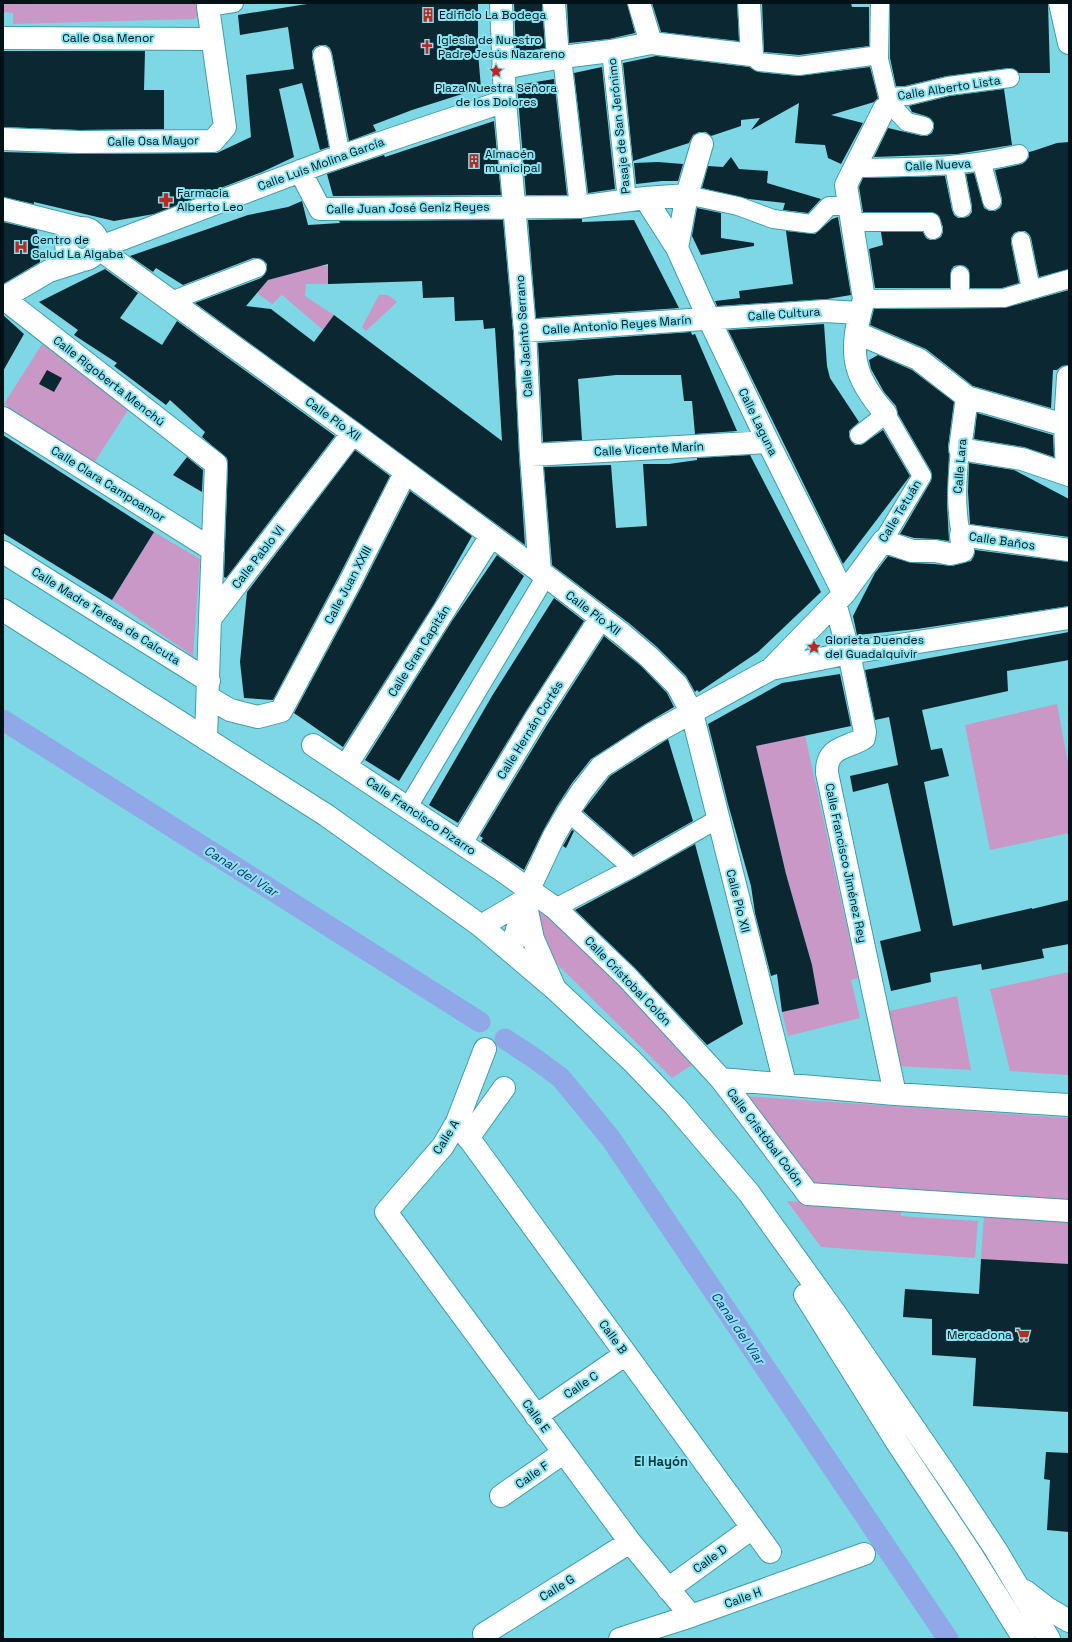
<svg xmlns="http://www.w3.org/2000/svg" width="1072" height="1642" viewBox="0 0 1072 1642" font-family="'Space Grotesk',sans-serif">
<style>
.green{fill:#c998c6}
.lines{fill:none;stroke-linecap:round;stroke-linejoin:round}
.canal{stroke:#90a8e8;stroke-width:21}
.building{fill:#0b2732;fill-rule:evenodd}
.pedestrian-casing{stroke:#419caa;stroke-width:20}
.minor-casing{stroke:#419caa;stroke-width:24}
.secondary-casing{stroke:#419caa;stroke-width:24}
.pedestrian{stroke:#fff;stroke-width:18}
.minor{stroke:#fff;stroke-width:22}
.secondary{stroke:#fff;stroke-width:22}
.labels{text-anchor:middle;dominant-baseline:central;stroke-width:4;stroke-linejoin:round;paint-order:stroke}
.poi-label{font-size:12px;fill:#001216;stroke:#8be4f2;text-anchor:start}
.street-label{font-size:12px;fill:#001216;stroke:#8be4f2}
.water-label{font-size:13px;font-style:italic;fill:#192973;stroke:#8be4f2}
.neighbourhood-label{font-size:13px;font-weight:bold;fill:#02383f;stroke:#8be4f2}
</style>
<rect width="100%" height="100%" fill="#7ed7e5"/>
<path class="green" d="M 3,3 L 214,3 L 194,19 L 13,24 L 13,13 L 3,12 Z
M 319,266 L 328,266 L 328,284 L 306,284 L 305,296 L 334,315 L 323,330 L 282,295 L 272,304 L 257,293 L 268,280 Z
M 379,295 L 388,295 L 397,302 L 366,331 L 362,327 Z
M 42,344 L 128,410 L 94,463 L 4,404 Z
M 154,532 L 200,559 L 193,656 L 112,600 Z
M 1057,704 L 1069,768 L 1069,833 L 990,850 L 965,725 Z
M 805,735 L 858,978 L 851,980 L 860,1018 L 788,1036 L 782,1012 L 819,1004 L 812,965 L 786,874 L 756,746 Z
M 542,904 L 695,1063 L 672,1078 L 544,951 L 535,919 Z
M 1069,972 L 1068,1075 L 1010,1071 L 990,989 Z
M 957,996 L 971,1070 L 896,1066 L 885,1012 Z
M 745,1096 L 1069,1118 L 1069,1202 L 815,1185 Z
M 787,1201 L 901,1207 L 901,1216 L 978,1221 L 975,1258 L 821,1247 Z
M 984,1215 L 1069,1220 L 1069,1264 L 981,1259 Z"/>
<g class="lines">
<path class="canal" d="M 3,720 L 480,1022
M 505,1039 L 534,1058 L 561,1078 L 611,1139 L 948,1639"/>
</g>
<path class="building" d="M 313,3 L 478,3 L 478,53 L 481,88 L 412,110 L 373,125 L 376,131 L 349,141 L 332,53 L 330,48 L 326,45 L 320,45 L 315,47 L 312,51 L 312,57 L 329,147 L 320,150 L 302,83 L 279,89 L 294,157 L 262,172 L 154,214 L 114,221 L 34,202 L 34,204 L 3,197 L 3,152 L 79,154 L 217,153 L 251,137 L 246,75 L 294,69 L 288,27 L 240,35 L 238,15 Z
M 514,3 L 542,3 L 545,48 L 516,53 Z
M 567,3 L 627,3 L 635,33 L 609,39 L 569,43 Z
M 652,3 L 737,3 L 739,41 L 661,32 Z
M 762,3 L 851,3 L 852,7 L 869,7 L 869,46 L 799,55 L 764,52 Z
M 890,3 L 1048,3 L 1050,73 L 1019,73 L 1014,69 L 1009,68 L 947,76 L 905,86 L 896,86 L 890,58 Z
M 3,51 L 145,51 L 144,90 L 164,90 L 164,129 L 79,130 L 3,127 Z
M 656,56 L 749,67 L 758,72 L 798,76 L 870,67 L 878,98 L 874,102 L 831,115 L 863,123 L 841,164 L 828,158 L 825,145 L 795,143 L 799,103 L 751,130 L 760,118 L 741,120 L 741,126 L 711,136 L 706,132 L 699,132 L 693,135 L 689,143 L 633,161 L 623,63 Z
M 602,67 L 615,189 L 588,193 L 574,73 Z
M 554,79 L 567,195 L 526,195 L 517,85 Z
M 1004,89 L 1012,145 L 957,154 L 874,157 L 888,128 L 922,136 L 927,136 L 932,133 L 934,128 L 934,123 L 931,119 L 926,116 L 912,112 L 909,106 L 950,96 Z
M 494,121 L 501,195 L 333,196 L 327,174 L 384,155 L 385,157 Z
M 1069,142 L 1069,269 L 1039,277 L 1031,238 L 1029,234 L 1025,231 L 1019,231 L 1014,233 L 1011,238 L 1011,243 L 1019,283 L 1002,288 L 970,288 L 969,270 L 965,266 L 960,265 L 954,266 L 951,270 L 950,288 L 875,288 L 869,249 L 883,245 L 881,232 L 923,232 L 926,238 L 930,240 L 935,240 L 941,237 L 943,232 L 943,227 L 939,216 L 931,212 L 863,212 L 859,187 L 863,178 L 945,176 L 952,210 L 954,215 L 958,218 L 964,218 L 969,216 L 972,212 L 972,206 L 966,174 L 974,173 L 984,208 L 989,211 L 995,211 L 1000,208 L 1002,204 L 1002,199 L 995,170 L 1022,164 L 1026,161 L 1029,157 L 1029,152 L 1033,151 L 1057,143 Z
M 731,157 L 739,169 L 768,171 L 767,183 L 821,199 L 808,213 L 783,210 L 785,203 L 749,199 L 702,188 L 708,166 L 723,167 Z
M 658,162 L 683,164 L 678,181 L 662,181 L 636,184 L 634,163 Z
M 302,201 L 308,225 L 340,223 L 339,221 L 503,220 L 513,332 L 519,456 L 525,545 L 195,303 L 261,278 L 265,274 L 267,269 L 267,264 L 263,260 L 258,258 L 253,258 L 183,285 L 156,268 L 153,272 L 130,256 L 248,215 L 288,207 ZM 328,264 L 328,284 L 422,281 L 423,298 L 454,297 L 455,321 L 483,320 L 484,329 L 495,328 L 502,441 L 334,315 L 314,342 L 271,309 L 246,306 L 268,280 Z
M 697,208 L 721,213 L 721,238 L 754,243 L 754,246 L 701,255 L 692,236 Z
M 838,217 L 851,295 L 827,299 L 717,306 L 715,301 L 740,298 L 739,291 L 793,284 L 786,231 L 815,234 L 832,219 Z
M 582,219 L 582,222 L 634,220 L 679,308 L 536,318 L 528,220 Z
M 3,222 L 37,230 L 40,262 L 3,284 Z
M 105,269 L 138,293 L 120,318 L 162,345 L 177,321 L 335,436 L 226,578 L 224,577 L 228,464 L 227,458 L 202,437 L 205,432 L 170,400 L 166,405 L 114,366 L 117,363 L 74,335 L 78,330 L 39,302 Z
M 1069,290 L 1069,365 L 1062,366 L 1057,370 L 1053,370 L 1051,408 L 973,386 L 926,349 L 870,325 L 874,309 L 1004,308 Z
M 3,315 L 24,334 L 3,371 Z
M 824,324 L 827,366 L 830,378 L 859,422 L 849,431 L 849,436 L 851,441 L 855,445 L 861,445 L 883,430 L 910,476 L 843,564 L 728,330 Z
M 691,332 L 692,335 L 695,334 L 737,431 L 695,434 L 692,401 L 684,401 L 681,375 L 616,375 L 578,379 L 582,440 L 543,442 L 538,343 Z
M 878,355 L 912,370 L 954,402 L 948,447 L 949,454 L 947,503 L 949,541 L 935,539 L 914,538 L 900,534 L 931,481 L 932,476 L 931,471 L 898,414 L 896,406 L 884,392 L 871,369 L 869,360 Z
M 47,370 L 62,378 L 54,392 L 39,384 Z
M 977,413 L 1053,435 L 1054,457 L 1024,447 L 974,439 Z
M 3,435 L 154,532 L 112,600 L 3,533 Z
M 355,450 L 390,476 L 339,576 L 273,700 L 244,698 L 240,662 L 247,592 Z
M 750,455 L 821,592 L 758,652 L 699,692 L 697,690 L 695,692 L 686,676 L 657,647 L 630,624 L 552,565 L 544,467 L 611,465 L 616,528 L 647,526 L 643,464 L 669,464 L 697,460 L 697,458 Z
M 187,457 L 203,470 L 202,492 L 173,475 Z
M 969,463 L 1014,470 L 1069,499 L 1069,537 L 970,524 L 968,492 Z
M 410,491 L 472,536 L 434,604 L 343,747 L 294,713 L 361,588 Z
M 975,550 L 1069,562 L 1069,606 L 917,629 L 857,635 L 853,616 L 875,573 L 888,556 L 912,563 L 934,564 L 952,566 L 971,561 L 974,556 Z
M 497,555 L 524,576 L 399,781 L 365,760 L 452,621 Z
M 554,598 L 584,621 L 526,711 L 458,823 L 429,805 L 492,696 Z
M 1069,632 L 1069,660 L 1007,671 L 1008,691 L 922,710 L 931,750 L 942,748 L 949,776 L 924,782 L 953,926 L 1032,908 L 1032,909 L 1069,900 L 1069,944 L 1042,949 L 1044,958 L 982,970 L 981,964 L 930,973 L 931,982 L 891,991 L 880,941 L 921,931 L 888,783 L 853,792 L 850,776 L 898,765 L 889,717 L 875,720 L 865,670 Z
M 604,636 L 641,666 L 667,693 L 674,707 L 645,724 L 591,759 L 572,783 L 557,806 L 543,831 L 524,870 L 481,841 L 483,838 L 480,836 L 547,725 Z
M 840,674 L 851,726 L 756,746 L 786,874 L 812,965 L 819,1004 L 782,1012 L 777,974 L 771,976 L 755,913 L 751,886 L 728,804 L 708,724 L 782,683 Z
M 668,739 L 693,821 L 633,855 L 583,811 L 610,776 Z
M 572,830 L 574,831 L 566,848 L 563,846 Z
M 695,844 L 743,1024 L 707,1045 L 636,969 L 575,910 L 637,877 Z
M 981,1259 L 1069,1264 L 1069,1412 L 973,1406 L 976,1358 L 932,1355 L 932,1319 L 903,1317 L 905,1289 L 979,1294 Z
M 1046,1452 L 1069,1453 L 1069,1532 L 1047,1530 L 1050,1480 L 1044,1479 Z"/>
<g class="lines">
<defs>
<path id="pedestrian" d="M 880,3 L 879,59 L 888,97 L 891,105 L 907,122 L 924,126
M 208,7 L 234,3
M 611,51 L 627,200
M 322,55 L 341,157
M 752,55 L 759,62 L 799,66 L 879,55
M 562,57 L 579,207
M 888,97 L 907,96 L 948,86 L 1010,78
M 982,163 L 992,201
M 954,166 L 962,208
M 855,168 C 912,167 964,168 1019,154
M 687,195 L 738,206 L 773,219 L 812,224 L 829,206 L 850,206
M 852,222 L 931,222 L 933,230
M 1021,241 L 1031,289
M 960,275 L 960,298
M 864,299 L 1004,298 L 1069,279
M 171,301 L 257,268
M 859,435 L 886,414 L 922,476 L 883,541
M 960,449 C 957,480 955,505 961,535
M 408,807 L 546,576
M 568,812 L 632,868
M 555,908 L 632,868 L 718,819"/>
<path id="minor" d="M 501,3 L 505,101 L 525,331 L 531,455 L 540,572
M 554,3 L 558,58
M 639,3 L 651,43
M 1060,3 L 1069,43
M 3,38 L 212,39
M 503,68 L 562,57 L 611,51 L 651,43 L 752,55 L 749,3
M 884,109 L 846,185 L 864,299 C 849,350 850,374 886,414
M 3,139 L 79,142 L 213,141 L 225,127 L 208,7
M 300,171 L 320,209 L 579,207 L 645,198 L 687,195 L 702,144
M 645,198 L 677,248 L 709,319 L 768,442 L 844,594
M 3,209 L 79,228
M66 244a16 16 0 1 1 32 0a16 16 0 1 1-32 0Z
M 98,248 L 353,433 L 546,576 L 622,634 L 649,657 L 677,685 L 692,713 L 785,1084
M 98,248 L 327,161 L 505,101
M 677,248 L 687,195
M 3,298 L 216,464 L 210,619
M 3,298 L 49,271 L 80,261
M 525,331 L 825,311 L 860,313
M 857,333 L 918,359 L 967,397 L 1065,425
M 967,397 L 960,449 L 1022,459 L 1069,475
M 3,418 L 213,550
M 531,455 L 768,442
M 1067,473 L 1065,425 L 1068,377
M 3,552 L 209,681
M 836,602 L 844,594 L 883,541 L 912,551 L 935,551 L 950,554 L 963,551 L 961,535 L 1069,550
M 771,669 L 835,603 L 849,653 L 865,732 L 864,738 C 847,749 826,746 827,773 L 895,1094
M 208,697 L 230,710 L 258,717 L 281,711 L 350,582 L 405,473
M 206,739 L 210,619 L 353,433
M 313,745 L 500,869 L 555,908 L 627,977 L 721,1079 L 808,1194 L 1069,1211
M 346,766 L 491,536
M 461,843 L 536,718 L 600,619
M 525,901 L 533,939 L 555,989
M 481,926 L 525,900
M 511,950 L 529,889 L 554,836 L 568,812 L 582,791 L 601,767 L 652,734 L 771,669 L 849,653 L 1069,618
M 485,1049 L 457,1122 L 443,1146 L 386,1212 L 630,1542 L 691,1616
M 721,1079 L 895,1094 L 1069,1105
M 457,1122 L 770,1552
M 468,1138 L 504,1088
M 536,1416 L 626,1354
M 501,1496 L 563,1453
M 668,1589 L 752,1528
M 484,1634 L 630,1542
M 620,1639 L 691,1616 L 864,1554"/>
<path id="secondary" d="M 3,610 L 326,815 L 481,926 L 555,989 L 632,1061 L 675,1106 L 749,1193 L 835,1313 L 955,1488 L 996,1550 L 1049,1639
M 805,1295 L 896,1441 L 971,1554 L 1024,1639
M 1025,1591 L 1047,1608 L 1069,1621"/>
</defs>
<use href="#pedestrian" class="pedestrian-casing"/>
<use href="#minor" class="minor-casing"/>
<use href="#secondary" class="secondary-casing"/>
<use href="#pedestrian" class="pedestrian"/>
<use href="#minor" class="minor"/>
<use href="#secondary" class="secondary"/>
</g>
<defs>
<symbol id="building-bare" viewBox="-9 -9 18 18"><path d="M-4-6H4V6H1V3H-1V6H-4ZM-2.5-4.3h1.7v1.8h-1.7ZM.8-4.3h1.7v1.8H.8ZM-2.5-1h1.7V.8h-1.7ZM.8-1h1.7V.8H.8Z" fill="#b82a22" stroke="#8be4f2" stroke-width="2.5" paint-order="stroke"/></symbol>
<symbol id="church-bare" viewBox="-9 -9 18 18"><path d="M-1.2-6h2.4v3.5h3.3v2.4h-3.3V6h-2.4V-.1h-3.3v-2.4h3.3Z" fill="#b82a22" stroke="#8be4f2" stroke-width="2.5" paint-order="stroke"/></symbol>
<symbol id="sight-bare" viewBox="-9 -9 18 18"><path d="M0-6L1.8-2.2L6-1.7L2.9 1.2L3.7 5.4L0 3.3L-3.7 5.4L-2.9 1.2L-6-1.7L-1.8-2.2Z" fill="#b82a22" stroke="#8be4f2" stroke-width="2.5" paint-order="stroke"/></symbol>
<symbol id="pharmacy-bare" viewBox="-9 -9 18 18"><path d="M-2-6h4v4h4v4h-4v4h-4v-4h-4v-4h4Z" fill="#b82a22" stroke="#8be4f2" stroke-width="2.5" paint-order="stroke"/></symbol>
<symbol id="hospital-bare" viewBox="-9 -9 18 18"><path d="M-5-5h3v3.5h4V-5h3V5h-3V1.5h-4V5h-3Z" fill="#b82a22" stroke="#8be4f2" stroke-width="2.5" paint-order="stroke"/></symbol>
<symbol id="supermarket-bare" viewBox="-9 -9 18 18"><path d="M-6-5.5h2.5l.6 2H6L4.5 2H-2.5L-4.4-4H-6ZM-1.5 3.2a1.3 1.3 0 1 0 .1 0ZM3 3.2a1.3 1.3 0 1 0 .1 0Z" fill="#b82a22" stroke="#8be4f2" stroke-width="2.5" paint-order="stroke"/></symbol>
</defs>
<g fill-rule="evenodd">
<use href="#building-bare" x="418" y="5" width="20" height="20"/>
<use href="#church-bare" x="417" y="37" width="20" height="20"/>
<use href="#sight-bare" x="486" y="61" width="20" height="20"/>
<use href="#building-bare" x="464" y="151" width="20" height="20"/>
<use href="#pharmacy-bare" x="156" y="190" width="20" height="20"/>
<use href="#hospital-bare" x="11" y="237" width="20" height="20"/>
<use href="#sight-bare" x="804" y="637" width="20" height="20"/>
<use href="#supermarket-bare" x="1013" y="1325" width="20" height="20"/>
</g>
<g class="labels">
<g class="poi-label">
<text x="439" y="15">Edificio La Bodega</text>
<text x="438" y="40">Iglesia de Nuestro<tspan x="438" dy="14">Padre Jesús Nazareno</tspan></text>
<text x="496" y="88" text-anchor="middle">Plaza Nuestra Señora<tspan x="496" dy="14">de los Dolores</tspan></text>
<text x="485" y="154">Almacén<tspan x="485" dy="14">municipal</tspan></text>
<text x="177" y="193">Farmacia<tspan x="177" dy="14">Alberto Leo</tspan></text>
<text x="32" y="240">Centro de<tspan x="32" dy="14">Salud La Algaba</tspan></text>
<text x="825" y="640">Glorieta Duendes<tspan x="825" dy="14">del Guadalquivir</tspan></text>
<text x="1012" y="1335" text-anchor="end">Mercadona</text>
</g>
<g class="street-label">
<text x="108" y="38">Calle Osa Menor</text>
<text transform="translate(949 88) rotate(-9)">Calle Alberto Lista</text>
<text transform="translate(619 126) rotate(-96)">Pasaje de San Jerónimo</text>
<text transform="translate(153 141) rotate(-1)">Calle Osa Mayor</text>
<text transform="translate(321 164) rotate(-20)">Calle Luis Molina García</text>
<text transform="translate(938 165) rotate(-3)">Calle Nueva</text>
<text transform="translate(408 208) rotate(-1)">Calle Juan José Geniz Reyes</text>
<text transform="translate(784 314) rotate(-4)">Calle Cultura</text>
<text transform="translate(617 325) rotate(-4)">Calle Antonio Reyes Marín</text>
<text transform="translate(524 336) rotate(-94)">Calle Jacinto Serrano</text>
<text transform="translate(109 381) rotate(38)">Calle Rigoberta Menchú</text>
<text transform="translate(333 419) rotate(36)">Calle Pío XII</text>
<text transform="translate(758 422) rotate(64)">Calle Laguna</text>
<text transform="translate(649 449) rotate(-3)">Calle Vicente Marín</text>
<text transform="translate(960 466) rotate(-85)">Calle Lara</text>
<text transform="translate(108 484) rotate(32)">Calle Clara Campoamor</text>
<text transform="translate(900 511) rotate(-59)">Calle Tetuán</text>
<text transform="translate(1002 541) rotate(8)">Calle Baños</text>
<text transform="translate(258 557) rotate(-52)">Calle Pablo VI</text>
<text transform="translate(348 585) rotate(-62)">Calle Juan XXIII</text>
<text transform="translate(593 613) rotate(37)">Calle Pío XII</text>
<text transform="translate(106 616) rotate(32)">Calle Madre Teresa de Calcuta</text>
<text transform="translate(419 651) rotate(-58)">Calle Gran Capitán</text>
<text transform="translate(530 730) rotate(-58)">Calle Hernán Cortés</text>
<text transform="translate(421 816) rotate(34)">Calle Francisco Pizarro</text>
<text transform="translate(846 863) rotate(78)">Calle Francisco Jiménez Rey</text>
<text transform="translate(738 901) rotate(76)">Calle Pío XII</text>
<text transform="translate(628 981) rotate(46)">Calle Cristobal Colón</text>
<text transform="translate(446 1137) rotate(-58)">Calle A</text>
<text transform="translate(765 1137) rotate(53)">Calle Cristóbal Colón</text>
<text transform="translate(613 1337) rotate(54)">Calle B</text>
<text transform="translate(581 1385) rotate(-34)">Calle C</text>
<text transform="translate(536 1416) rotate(54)">Calle E</text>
<text transform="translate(532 1475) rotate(-35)">Calle F</text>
<text transform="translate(710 1559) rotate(-36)">Calle D</text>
<text transform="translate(557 1588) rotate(-32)">Calle G</text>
<text transform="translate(743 1598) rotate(-20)">Calle H</text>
</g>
<g class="water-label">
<text transform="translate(241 871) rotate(32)">Canal del Viar</text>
<text transform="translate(738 1328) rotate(56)">Canal del Viar</text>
</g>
<g class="neighbourhood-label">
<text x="661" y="1461">El Hayón</text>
</g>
</g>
<rect width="1072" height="1642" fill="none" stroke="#001216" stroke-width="8"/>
</svg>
